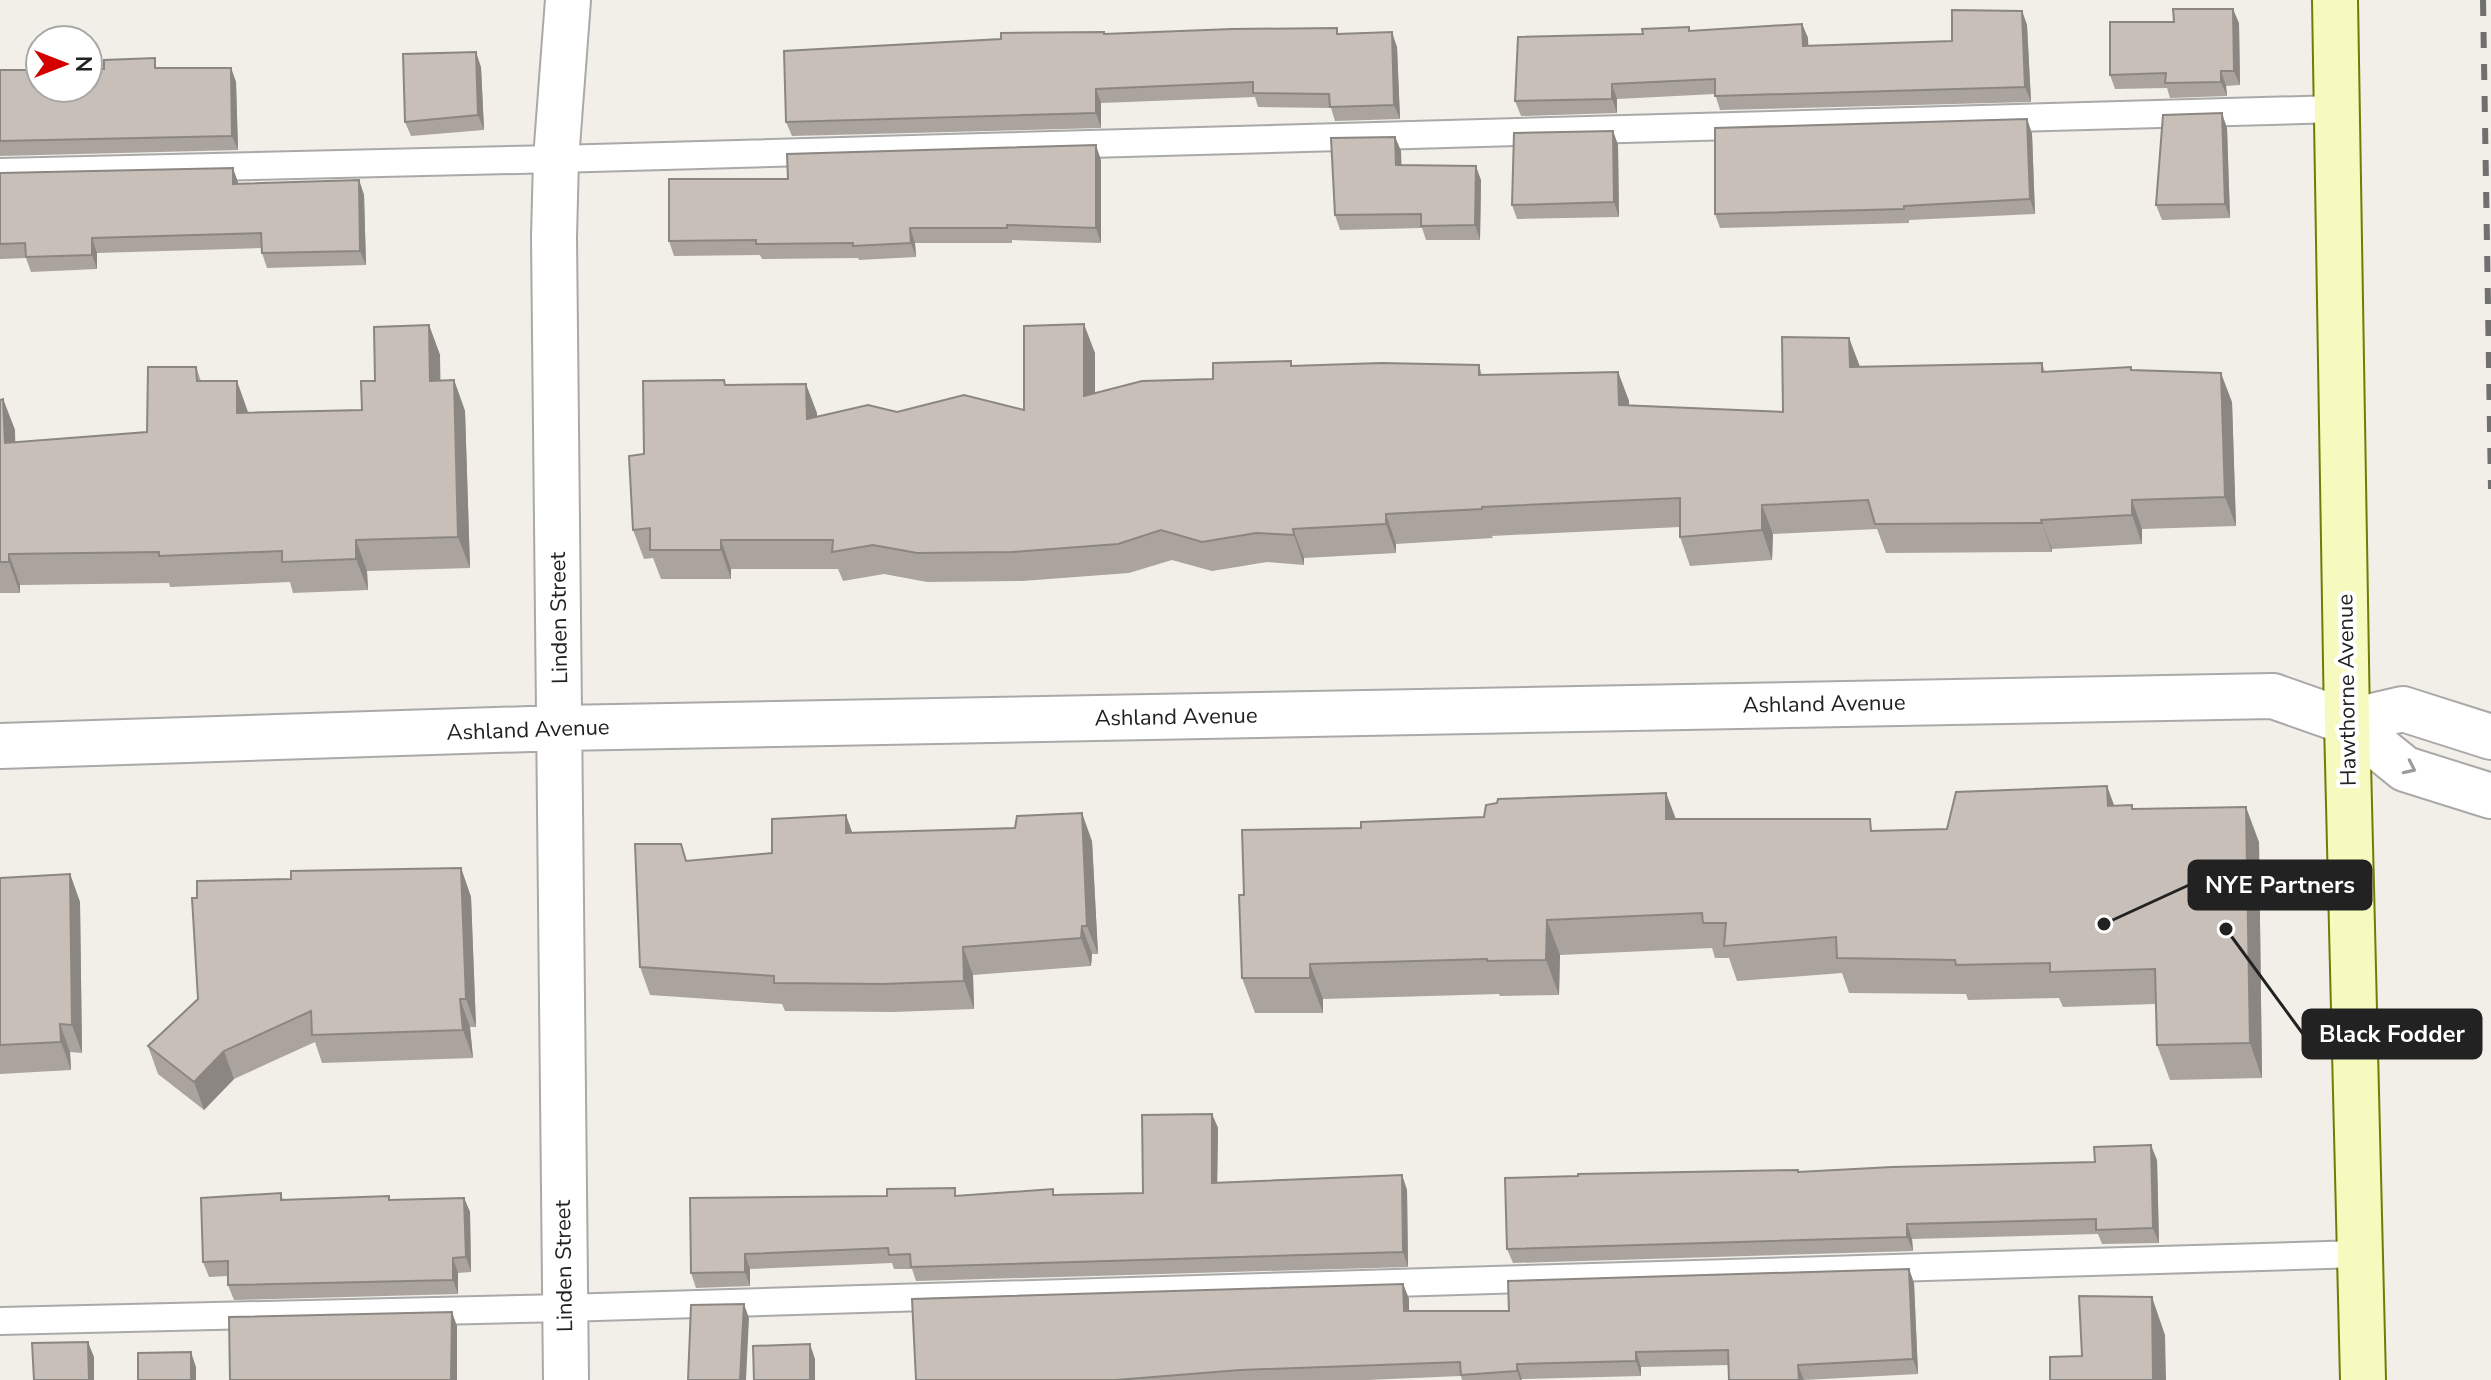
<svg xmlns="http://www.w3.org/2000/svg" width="2491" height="1380" viewBox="0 0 2491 1380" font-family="'Nunito Sans',sans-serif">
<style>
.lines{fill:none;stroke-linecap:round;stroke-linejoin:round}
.lane-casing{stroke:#a9a9a9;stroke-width:30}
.street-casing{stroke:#a9a9a9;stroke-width:48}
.secondary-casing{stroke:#707d05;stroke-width:48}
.lane{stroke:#fff;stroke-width:26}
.street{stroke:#fff;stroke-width:44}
.secondary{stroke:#f7fabf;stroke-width:44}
.rail{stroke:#707070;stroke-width:6;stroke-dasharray:16 16;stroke-linecap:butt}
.wall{fill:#aba49e}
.shaded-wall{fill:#8b8681}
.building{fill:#c7bfb8;stroke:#8b8681;stroke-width:2}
.oneway{stroke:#9c9c9c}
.labels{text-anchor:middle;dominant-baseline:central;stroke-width:8;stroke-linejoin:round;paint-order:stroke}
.street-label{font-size:22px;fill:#222;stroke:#fff}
.leader{fill:none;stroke:#222;stroke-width:3}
.callout-dot{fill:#222;stroke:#fff;stroke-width:3}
.callout{fill:#222;stroke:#222;stroke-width:3}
.callout-label{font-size:24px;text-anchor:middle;font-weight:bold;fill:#fff}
</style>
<rect width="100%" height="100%" fill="#f2efe9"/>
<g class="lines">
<defs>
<path id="lane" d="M 0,172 L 556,159 L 2337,109
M 0,1321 L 564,1308 L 2359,1254"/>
<path id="street" d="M 2347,722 L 2403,709 L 2491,737
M 0,746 L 560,728 L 2273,696 L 2347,722 L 2405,769 L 2491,796
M 566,1380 L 554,237 L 556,159 L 568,0"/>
<path id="secondary" d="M 2335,0 L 2347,722 L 2363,1380"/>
</defs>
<use href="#lane" class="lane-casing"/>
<use href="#street" class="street-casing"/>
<use href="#secondary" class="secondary-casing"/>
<use href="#lane" class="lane"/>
<use href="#street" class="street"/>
<use href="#secondary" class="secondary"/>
<path class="rail" d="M 2483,0 L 2491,489"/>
</g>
<path class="wall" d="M 2022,11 L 2027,25 L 2031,102 L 1720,110 L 1715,94 L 1617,99 L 1617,113 L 1521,116 L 1515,101 L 1643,34 L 1802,24 L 1808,38 L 1808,46 L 1952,41 Z
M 2239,23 L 2240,85 L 2226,86 L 2227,96 L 2170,98 L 2167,88 L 2115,89 L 2110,75 Z
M 1104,32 L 1105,34 L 1339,34 L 1397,47 L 1400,119 L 1335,121 L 1331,108 L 1258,107 L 1255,97 L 1101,103 L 1101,128 L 792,136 L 786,122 L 1001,39 Z
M 481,67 L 484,130 L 411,136 L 405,122 Z
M 159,68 L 231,68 L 236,82 L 238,150 L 0,156 L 0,70 Z
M 2027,119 L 2032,134 L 2035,214 L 1909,220 L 1909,223 L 1720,228 L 1715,214 Z
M 2227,128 L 2230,218 L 2162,220 L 2156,205 Z
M 1613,131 L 1618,145 L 1619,217 L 1517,219 L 1512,205 Z
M 1395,137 L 1401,151 L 1401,165 L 1481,180 L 1480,240 L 1426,240 L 1422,228 L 1340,230 L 1335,215 Z
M 1101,160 L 1101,243 L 1012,240 L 1012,243 L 915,243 L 916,257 L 859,260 L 858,258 L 762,259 L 760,255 L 674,256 L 669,241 L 788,179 Z
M 0,173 L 238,184 L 359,180 L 364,195 L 366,265 L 267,268 L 262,253 L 261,248 L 97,253 L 97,269 L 31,272 L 26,258 L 0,259 Z
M 429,325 L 440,355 L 440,380 L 454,380 L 465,411 L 470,568 L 367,571 L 368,590 L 293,593 L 290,582 L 170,587 L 169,583 L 20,585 L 20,593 L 0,593 L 0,400 L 3,399 L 15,430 L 15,442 L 147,432 L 196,367 L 201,381 L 248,413 L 362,410 L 375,381 Z
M 1849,338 L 1860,367 L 2042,363 L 2045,372 L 2131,367 L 2132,370 L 2232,402 L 2236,526 L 2142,529 L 2142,544 L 2052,549 L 2052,552 L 1886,553 L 1877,529 L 1773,534 L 1772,560 L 1690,566 L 1680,537 L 1680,527 L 1492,536 L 1493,538 L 1396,544 L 1396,553 L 1304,558 L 1304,565 L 1267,562 L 1212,571 L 1172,560 L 1129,573 L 1022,581 L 927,582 L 884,574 L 843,581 L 838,569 L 731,569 L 731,579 L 661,579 L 653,558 L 644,559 L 633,530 L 644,454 L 726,385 L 817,413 L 817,416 L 897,412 L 1024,410 L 1095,353 L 1095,393 L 1213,379 L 1291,361 L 1292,366 L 1479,365 L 1482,375 L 1618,372 L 1629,401 L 1629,405 L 1783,412 Z
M 1666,793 L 1676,819 L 1875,831 L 1947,829 L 2115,806 L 2132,805 L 2133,809 L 2259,842 L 2262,1078 L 2170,1080 L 2157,1045 L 2156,1004 L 2063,1007 L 2059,998 L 1968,1000 L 1966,994 L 1849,993 L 1842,973 L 1737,981 L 1729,958 L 1715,958 L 1712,948 L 1560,955 L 1559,995 L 1500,996 L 1499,994 L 1323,999 L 1323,1013 L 1255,1013 L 1242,978 L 1244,895 L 1361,828 L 1484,817 Z
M 846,815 L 852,833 L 1092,841 L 1098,954 L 1092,954 L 1091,966 L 973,975 L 974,1009 L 893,1012 L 785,1011 L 782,1004 L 650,995 L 640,967 L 681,844 L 687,861 L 772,853 Z
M 461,868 L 471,897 L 476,1027 L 470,1027 L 473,1058 L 322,1063 L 315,1042 L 234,1079 L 204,1110 L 158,1074 L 148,1046 L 198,999 L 197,898 L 291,879 Z
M 70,874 L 80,902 L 82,1053 L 70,1052 L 71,1070 L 0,1074 L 0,878 Z
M 1212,1114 L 1218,1128 L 1217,1183 L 1402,1175 L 1407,1190 L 1408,1267 L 916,1281 L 912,1269 L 894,1269 L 892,1263 L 750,1269 L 750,1286 L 696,1288 L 691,1273 L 690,1198 L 1143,1193 Z
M 2157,1160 L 2159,1243 L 2102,1244 L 2098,1234 L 1912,1239 L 1913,1251 L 1513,1263 L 1507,1249 L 1798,1170 L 1799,1172 Z
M 281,1193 L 283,1200 L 391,1200 L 464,1198 L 470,1212 L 471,1272 L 458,1273 L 458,1294 L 234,1300 L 228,1285 L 228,1276 L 209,1277 L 203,1262 Z
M 1909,1269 L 1914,1283 L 1918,1374 L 1804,1380 L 1729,1365 L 1641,1367 L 1641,1376 L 1522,1379 L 1522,1380 L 1462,1380 L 1461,1376 L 1367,1380 L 916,1380 L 1403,1284 L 1409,1299 L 1409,1311 L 1509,1311 Z"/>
<path class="shaded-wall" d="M 2233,9 L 2239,23 L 2240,85 L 2234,71 Z
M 2022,11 L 2027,25 L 2031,102 L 2025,87 Z
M 1802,24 L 1808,38 L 1809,61 L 1803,46 Z
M 1392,32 L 1397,47 L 1400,119 L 1394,105 Z
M 476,52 L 481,67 L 484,130 L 478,115 Z
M 231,68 L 236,82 L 238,150 L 232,136 Z
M 2221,71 L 2226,86 L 2227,96 L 2221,82 Z
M 1612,84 L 1617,99 L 1617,113 L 1612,99 Z
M 1096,89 L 1101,103 L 1101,128 L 1096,113 Z
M 2222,113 L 2227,128 L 2230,218 L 2225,204 Z
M 2027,119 L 2032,134 L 2035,214 L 2030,199 Z
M 1613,131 L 1618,145 L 1619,217 L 1614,202 Z
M 1395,137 L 1401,151 L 1402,179 L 1396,165 Z
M 1096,145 L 1101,160 L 1101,243 L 1096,228 Z
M 1476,166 L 1481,180 L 1480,240 L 1475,225 Z
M 233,168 L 238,182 L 238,198 L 233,184 Z
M 359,180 L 364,195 L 366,265 L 360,251 Z
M 910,228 L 915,243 L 916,257 L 911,243 Z
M 92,238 L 97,253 L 97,269 L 92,255 Z
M 1084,324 L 1095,353 L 1095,425 L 1084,396 Z
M 429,325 L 440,355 L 441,412 L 430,381 Z
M 1849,338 L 1860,367 L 1850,367 Z
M 1618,372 L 1629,401 L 1629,434 L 1619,405 Z
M 2221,373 L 2232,402 L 2236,526 L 2225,497 Z
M 454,380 L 465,411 L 470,568 L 458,537 Z
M 237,381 L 248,412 L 248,444 L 237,413 Z
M 806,384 L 817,413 L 817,448 L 807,419 Z
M 3,399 L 15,430 L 16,474 L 5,443 Z
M 2132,500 L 2142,529 L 2142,544 L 2132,515 Z
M 1762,505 L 1773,534 L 1772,560 L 1762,530 Z
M 1386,514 L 1396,544 L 1396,553 L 1386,524 Z
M 2041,520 L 2052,549 L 2052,552 L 2042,523 Z
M 1293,529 L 1304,558 L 1304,565 L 1294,535 Z
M 356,540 L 367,571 L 368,590 L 356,559 Z
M 721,540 L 731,569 L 731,579 L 721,550 Z
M 9,554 L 20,585 L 20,593 L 9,562 Z
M 2107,786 L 2120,821 L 2108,806 Z
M 1666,793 L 1679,828 L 1666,819 Z
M 2246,807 L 2259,842 L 2262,1078 L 2250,1043 Z
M 1082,813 L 1092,841 L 1098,954 L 1087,926 Z
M 846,815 L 856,843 L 846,833 Z
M 461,868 L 471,897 L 476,1027 L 466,999 Z
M 70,874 L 80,902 L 82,1053 L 72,1025 Z
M 1547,920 L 1560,955 L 1559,995 L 1546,960 Z
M 1082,926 L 1092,954 L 1091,966 L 1081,938 Z
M 963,947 L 973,975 L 974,1009 L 964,981 Z
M 1310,964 L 1323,999 L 1323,1013 L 1310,978 Z
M 460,999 L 470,1027 L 473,1058 L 463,1030 Z
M 60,1024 L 70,1052 L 71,1070 L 61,1042 Z
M 224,1051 L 234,1079 L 204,1110 L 194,1082 Z
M 1212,1114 L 1218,1128 L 1217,1197 L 1212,1183 Z
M 2151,1145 L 2157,1160 L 2159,1243 L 2153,1228 Z
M 1402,1175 L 1407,1190 L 1408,1267 L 1403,1252 Z
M 464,1198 L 470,1212 L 471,1272 L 466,1257 Z
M 1907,1224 L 1912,1239 L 1913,1251 L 1907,1237 Z
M 745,1254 L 750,1269 L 750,1286 L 745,1272 Z
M 453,1258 L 458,1273 L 458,1294 L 453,1280 Z
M 1909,1269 L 1914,1283 L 1918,1374 L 1913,1359 Z
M 1403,1284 L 1409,1299 L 1409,1325 L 1404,1311 Z
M 2152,1297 L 2165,1335 L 2166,1380 L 2153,1380 Z
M 744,1304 L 749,1318 L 746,1380 L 740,1380 Z
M 452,1312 L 457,1326 L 457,1380 L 451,1380 Z
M 88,1342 L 94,1357 L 94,1380 L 89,1380 Z
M 810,1344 L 815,1359 L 815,1380 L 810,1380 Z
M 191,1352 L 196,1367 L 196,1380 L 191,1380 Z
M 1636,1352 L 1641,1367 L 1641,1376 L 1636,1361 Z
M 1517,1364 L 1522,1380 L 1520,1380 L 1517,1371 Z
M 1798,1365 L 1804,1380 L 1799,1380 Z"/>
<path class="building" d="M 2173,9 L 2233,9 L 2234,71 L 2221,71 L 2221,82 L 2165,83 L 2166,73 L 2110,75 L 2110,22 L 2174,22 Z
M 1952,10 L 2022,11 L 2025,87 L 1715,96 L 1715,79 L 1612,84 L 1612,99 L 1515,101 L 1518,37 L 1643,34 L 1642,29 L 1689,27 L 1689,31 L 1802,24 L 1803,46 L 1952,41 Z
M 1337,28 L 1337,34 L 1392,32 L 1394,105 L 1330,107 L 1329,94 L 1253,93 L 1253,82 L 1096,89 L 1096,113 L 786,122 L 784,51 L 1001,39 L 1001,33 L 1104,32 L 1104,34 L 1232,29 Z
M 476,52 L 478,115 L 405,122 L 403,54 Z
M 155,58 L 155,68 L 231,68 L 232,136 L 0,141 L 0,70 L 40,70 L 40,88 L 88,88 L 88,69 L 104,69 L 104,60 Z
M 2222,113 L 2225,204 L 2156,205 L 2163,115 Z
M 2027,119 L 2030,199 L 1904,206 L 1904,209 L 1715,214 L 1715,128 Z
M 1613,131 L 1614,202 L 1512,205 L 1514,133 Z
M 1395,137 L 1396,165 L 1476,166 L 1475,225 L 1421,226 L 1421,214 L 1335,215 L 1331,138 Z
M 1096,145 L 1096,228 L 1007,225 L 1007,228 L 910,228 L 911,243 L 853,246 L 853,243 L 756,244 L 756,240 L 669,241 L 669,179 L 788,179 L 787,154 Z
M 233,168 L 233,184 L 359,180 L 360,251 L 262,253 L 261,233 L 92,238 L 92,255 L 26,257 L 25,243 L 0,244 L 0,173 Z
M 1084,324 L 1084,396 L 1142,381 L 1213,379 L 1213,363 L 1291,361 L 1291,366 L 1381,363 L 1479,365 L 1479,375 L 1618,372 L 1619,405 L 1783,412 L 1782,337 L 1849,338 L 1850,367 L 2042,363 L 2042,372 L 2131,367 L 2131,370 L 2221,373 L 2225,497 L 2132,500 L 2132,515 L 2041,520 L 2042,523 L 1875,524 L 1868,500 L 1762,505 L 1762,530 L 1680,537 L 1680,498 L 1482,507 L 1482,509 L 1386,514 L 1386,524 L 1293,529 L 1294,535 L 1256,533 L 1202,542 L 1161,530 L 1118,544 L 1012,552 L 917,553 L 873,545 L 832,552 L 833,540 L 721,540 L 721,550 L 650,550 L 650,528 L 633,530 L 629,456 L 644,454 L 643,381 L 724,380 L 725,385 L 806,384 L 807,419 L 868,405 L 897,412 L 964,395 L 1024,410 L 1024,326 Z
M 429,325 L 430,381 L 454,380 L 458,537 L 356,540 L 356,559 L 282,562 L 282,551 L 159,556 L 159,552 L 9,554 L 9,562 L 0,562 L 0,400 L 3,399 L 5,443 L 147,432 L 148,367 L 196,367 L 197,381 L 237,381 L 237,413 L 362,410 L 361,381 L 375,381 L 374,327 Z
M 2107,786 L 2108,806 L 2132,805 L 2132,809 L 2246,807 L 2250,1043 L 2157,1045 L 2155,969 L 2050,972 L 2050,963 L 1956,965 L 1955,960 L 1837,958 L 1836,937 L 1724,946 L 1726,923 L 1703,923 L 1702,913 L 1547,920 L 1546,960 L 1487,961 L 1487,959 L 1310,964 L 1310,978 L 1242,978 L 1239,895 L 1244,895 L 1242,830 L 1361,828 L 1361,822 L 1484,817 L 1486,805 L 1497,803 L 1498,799 L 1666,793 L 1666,819 L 1870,819 L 1871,831 L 1947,829 L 1956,792 Z
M 1082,813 L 1087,926 L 1082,926 L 1081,938 L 963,947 L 964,981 L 883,984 L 774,983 L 774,976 L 640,967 L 635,844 L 681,844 L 686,861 L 772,853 L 772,819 L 846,815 L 846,833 L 1015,828 L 1017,816 Z
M 461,868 L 466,999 L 460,999 L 463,1030 L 312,1035 L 311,1011 L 224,1051 L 194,1082 L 148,1046 L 198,999 L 192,898 L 197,898 L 197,881 L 291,879 L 291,871 Z
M 70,874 L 72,1025 L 60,1024 L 61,1042 L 0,1045 L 0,878 Z
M 1212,1114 L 1212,1183 L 1402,1175 L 1403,1252 L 911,1267 L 910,1254 L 889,1255 L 888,1248 L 745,1254 L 745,1272 L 691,1273 L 690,1198 L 887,1196 L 887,1189 L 955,1188 L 955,1196 L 1053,1189 L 1053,1195 L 1143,1193 L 1142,1115 Z
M 2151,1145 L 2153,1228 L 2096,1230 L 2096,1219 L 1907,1224 L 1907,1237 L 1507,1249 L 1505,1178 L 1578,1176 L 1578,1174 L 1798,1170 L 1798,1172 L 1892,1167 L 2095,1162 L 2094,1147 Z
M 281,1193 L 281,1200 L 389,1196 L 389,1200 L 464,1198 L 466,1257 L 453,1258 L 453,1280 L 228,1285 L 228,1261 L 203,1262 L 201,1198 Z
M 1909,1269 L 1913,1359 L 1798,1365 L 1799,1380 L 1729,1380 L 1728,1350 L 1636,1352 L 1636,1361 L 1517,1364 L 1517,1371 L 1461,1375 L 1460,1362 L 1240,1370 L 1116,1380 L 916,1380 L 912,1299 L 1403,1284 L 1404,1311 L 1509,1311 L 1508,1281 Z
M 2079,1296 L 2152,1297 L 2153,1380 L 2050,1380 L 2050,1357 L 2082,1356 Z
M 744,1304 L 740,1380 L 688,1380 L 691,1305 Z
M 452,1312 L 451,1380 L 230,1380 L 229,1317 Z
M 88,1342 L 89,1380 L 34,1380 L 32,1343 Z
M 810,1344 L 810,1380 L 754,1380 L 753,1346 Z
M 191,1352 L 191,1380 L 138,1380 L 138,1353 Z"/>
<defs><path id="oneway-chevron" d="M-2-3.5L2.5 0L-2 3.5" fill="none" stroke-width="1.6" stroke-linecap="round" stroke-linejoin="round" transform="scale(2)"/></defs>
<use class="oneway" href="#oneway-chevron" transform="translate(2410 768) rotate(25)"/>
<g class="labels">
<g class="street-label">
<text transform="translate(559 618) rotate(-91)">Linden Street</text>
<text transform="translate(2347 690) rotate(-91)">Hawthorne Avenue</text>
<text transform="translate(1824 704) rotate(-1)">Ashland Avenue</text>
<text transform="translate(1176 717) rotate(-1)">Ashland Avenue</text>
<text transform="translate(528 730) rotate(-2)">Ashland Avenue</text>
<text transform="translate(564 1266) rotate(-91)">Linden Street</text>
</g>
</g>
<path class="leader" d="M2104 924L2189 885M2226 929L2303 1034"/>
<g class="callout-dot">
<circle cx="2104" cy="924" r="8"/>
<circle cx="2226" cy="929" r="8"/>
</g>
<g class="callout">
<rect x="2189" y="861" width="182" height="48" rx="8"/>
<rect x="2303" y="1010" width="178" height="48" rx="8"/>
</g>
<g class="callout-label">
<text x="2280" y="893">NYE Partners</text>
<text x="2392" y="1042">Black Fodder</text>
</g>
<g transform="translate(64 64) rotate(90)"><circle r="38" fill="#ffffff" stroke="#a7a7a7" stroke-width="2"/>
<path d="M0-6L14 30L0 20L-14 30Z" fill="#d40000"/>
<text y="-12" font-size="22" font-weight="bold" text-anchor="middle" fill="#222222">N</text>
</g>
</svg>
